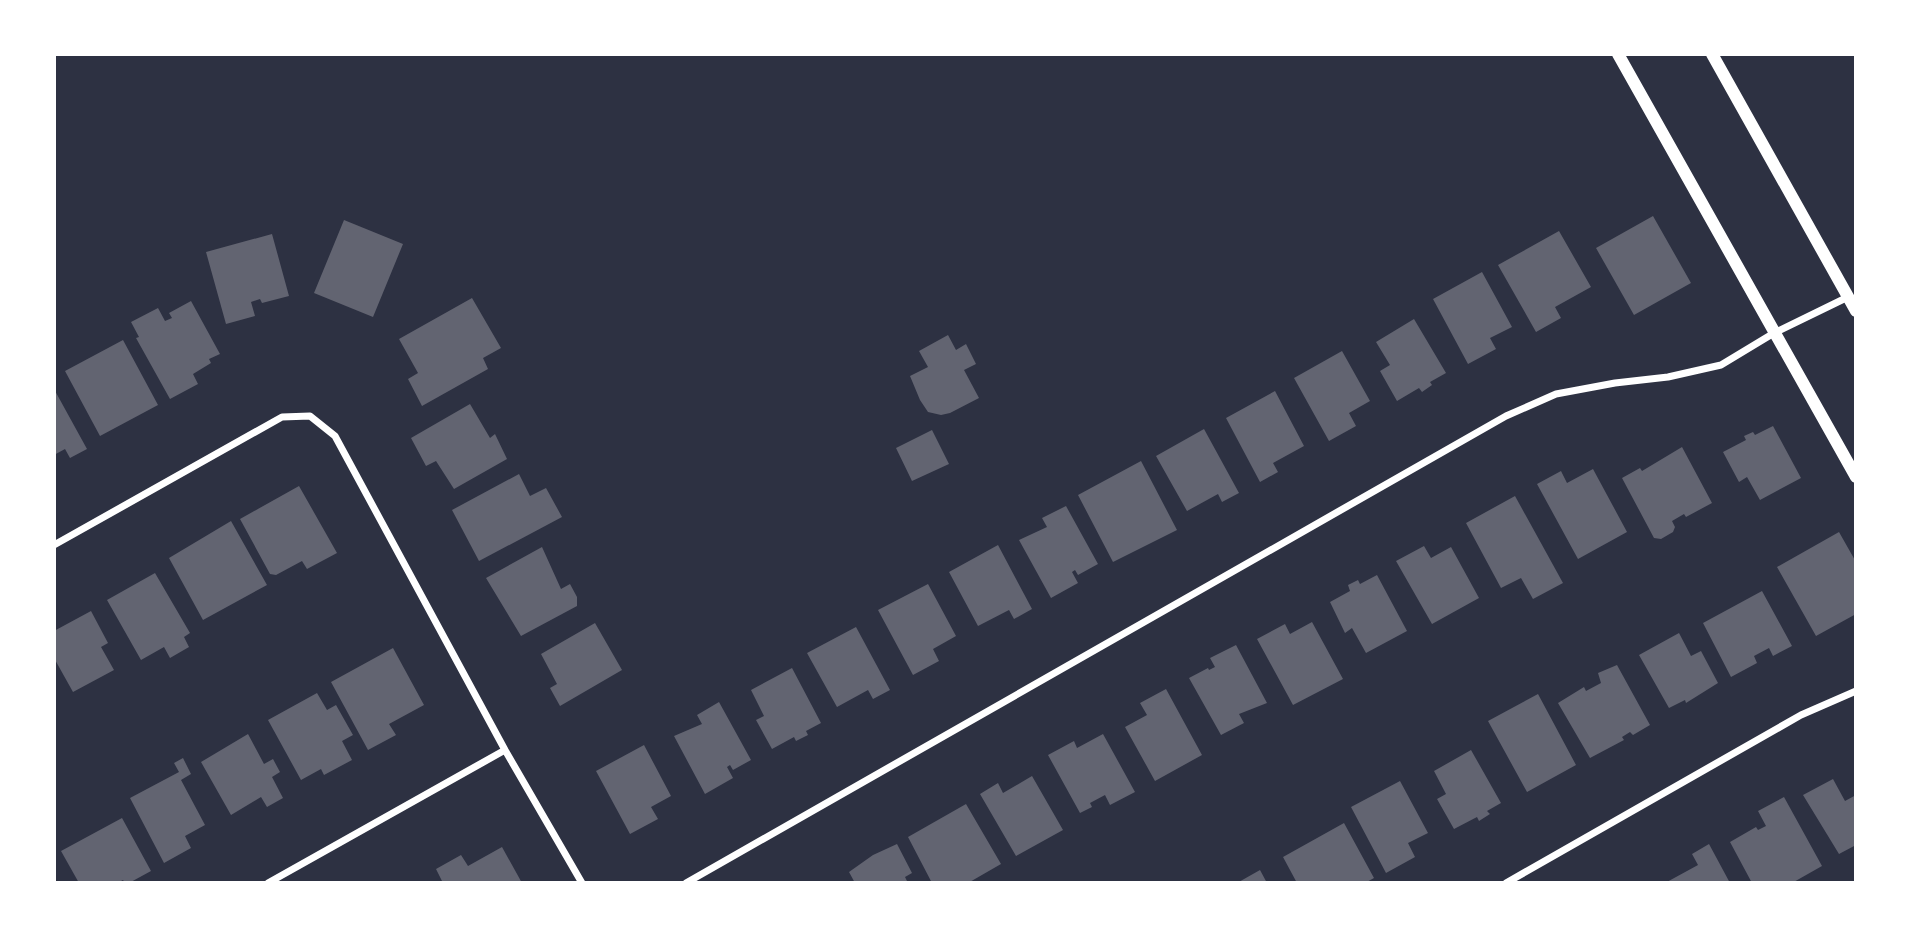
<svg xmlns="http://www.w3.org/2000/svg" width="1910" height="937" viewBox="0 0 1910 937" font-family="'Titillium Web',sans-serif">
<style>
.building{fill:#626471}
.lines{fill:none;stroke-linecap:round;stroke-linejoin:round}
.minor{stroke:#fff;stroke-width:7}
.tertiary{stroke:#fff;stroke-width:12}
</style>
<rect width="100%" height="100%" fill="#2d3142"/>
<path class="building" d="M 1653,216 L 1691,283 L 1634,315 L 1596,248 Z
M 344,220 L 403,244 L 373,317 L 314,293 Z
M 1559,231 L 1591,287 L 1555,307 L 1561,318 L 1536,332 L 1498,265 Z
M 272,234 L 289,296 L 262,303 L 260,299 L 251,302 L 255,316 L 226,324 L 206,252 Z
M 1482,272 L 1512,327 L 1490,338 L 1496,349 L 1468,364 L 1433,299 Z
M 472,298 L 501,348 L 483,358 L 488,369 L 422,406 L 408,379 L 418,373 L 399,339 Z
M 191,301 L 220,354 L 209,359 L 211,363 L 193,374 L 198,384 L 170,399 L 136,338 L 139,337 L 131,322 L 158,308 L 165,321 L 172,318 L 169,313 Z
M 1414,319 L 1446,373 L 1430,382 L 1432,385 L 1422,392 L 1419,388 L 1397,401 L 1380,371 L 1390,365 L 1376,342 Z
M 948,335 L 956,350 L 966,344 L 976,364 L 964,370 L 979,398 L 950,413 L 941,415 L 928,412 L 920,400 L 910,376 L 928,367 L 919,351 Z
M 123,340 L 158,405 L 100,436 L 65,371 Z
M 1342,351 L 1370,401 L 1349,413 L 1356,426 L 1329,441 L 1294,378 Z
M 54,389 L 87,449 L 70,458 L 65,449 L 54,455 Z
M 1275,391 L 1304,446 L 1273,463 L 1278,472 L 1260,482 L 1226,418 Z
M 470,404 L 490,438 L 495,434 L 507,459 L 454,489 L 436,461 L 426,466 L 411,438 Z
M 1773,426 L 1801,478 L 1760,500 L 1747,477 L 1739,482 L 1723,452 L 1746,440 L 1744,436 L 1753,432 L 1755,435 Z
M 1204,429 L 1239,493 L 1222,502 L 1218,494 L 1187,511 L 1156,456 Z
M 932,430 L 949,464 L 912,481 L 896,448 Z
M 1682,447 L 1712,503 L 1686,517 L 1684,514 L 1672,521 L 1675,527 L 1673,532 L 1661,539 L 1654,538 L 1622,478 L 1640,468 L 1642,471 Z
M 1141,461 L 1177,530 L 1113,562 L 1078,495 Z
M 1593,469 L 1627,532 L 1578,559 L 1537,484 L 1561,471 L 1567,483 Z
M 519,474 L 530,496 L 546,488 L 562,517 L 479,561 L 452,510 Z
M 299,486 L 337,553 L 307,569 L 302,561 L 276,575 L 270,574 L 240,519 Z
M 1515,496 L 1563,583 L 1533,599 L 1521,578 L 1501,588 L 1466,523 Z
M 1066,506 L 1098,564 L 1078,575 L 1075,570 L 1072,572 L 1078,583 L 1051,598 L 1019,540 L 1047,527 L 1042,518 Z
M 231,521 L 267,585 L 203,620 L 169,558 Z
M 1839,532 L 1856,562 L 1856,614 L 1816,636 L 1777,567 Z
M 998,545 L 1032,609 L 1014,619 L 1009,610 L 978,626 L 949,572 Z
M 1424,546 L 1431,558 L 1451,547 L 1479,598 L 1432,624 L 1396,561 Z
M 542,547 L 561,589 L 570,584 L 577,597 L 577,606 L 521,636 L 486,578 Z
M 155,573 L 190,633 L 184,637 L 189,647 L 170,658 L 164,647 L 141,660 L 107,600 Z
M 1377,575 L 1407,631 L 1366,653 L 1352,628 L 1345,633 L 1330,602 L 1350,591 L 1348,585 L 1358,580 L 1360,584 Z
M 928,584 L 956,636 L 933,649 L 939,661 L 913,675 L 878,610 Z
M 1762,591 L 1792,646 L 1773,656 L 1769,648 L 1754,656 L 1757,663 L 1731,677 L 1703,623 Z
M 91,611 L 108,643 L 101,647 L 114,670 L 73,692 L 54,658 L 54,631 Z
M 1312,622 L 1343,679 L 1293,705 L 1257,639 L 1285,624 L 1290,634 Z
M 595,623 L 622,670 L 560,706 L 550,688 L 557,684 L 541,654 Z
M 856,627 L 890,690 L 873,699 L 868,690 L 837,707 L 807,653 Z
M 1679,633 L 1691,656 L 1701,651 L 1718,683 L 1686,703 L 1685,700 L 1669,708 L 1639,655 Z
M 1236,645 L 1267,703 L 1239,714 L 1244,723 L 1221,735 L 1189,678 L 1208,668 L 1209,670 L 1215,667 L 1210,658 Z
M 393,648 L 424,705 L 389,724 L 396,735 L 368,750 L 331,682 Z
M 1617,665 L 1650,725 L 1633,735 L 1630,732 L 1622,737 L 1624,740 L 1590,758 L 1558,703 L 1584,687 L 1586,691 L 1601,683 L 1598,673 Z
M 792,668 L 821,723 L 806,731 L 808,735 L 796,741 L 794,737 L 772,749 L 756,720 L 764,716 L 751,690 Z
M 1166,689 L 1202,755 L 1155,781 L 1125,727 L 1147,715 L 1140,703 Z
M 317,693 L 327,710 L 336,705 L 353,735 L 342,741 L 352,760 L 324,775 L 321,769 L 301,780 L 268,720 Z
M 1538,694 L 1576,765 L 1527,792 L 1488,721 Z
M 719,702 L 751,760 L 733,770 L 730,765 L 727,767 L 733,778 L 705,794 L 674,736 L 702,724 L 697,715 Z
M 248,734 L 264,764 L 273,759 L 280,772 L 272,777 L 283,798 L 267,807 L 261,797 L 231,815 L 201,762 Z
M 1103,734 L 1135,792 L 1110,805 L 1105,795 L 1090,803 L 1092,807 L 1080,813 L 1048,755 L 1074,741 L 1077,748 Z
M 644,745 L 671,796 L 651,807 L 658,819 L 630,834 L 596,771 Z
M 1471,750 L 1501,803 L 1487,811 L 1490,814 L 1479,821 L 1477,817 L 1454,829 L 1437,799 L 1446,794 L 1434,771 Z
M 183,758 L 191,774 L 181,780 L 205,825 L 185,836 L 191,848 L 164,863 L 130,798 L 179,772 L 174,763 Z
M 1032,776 L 1063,830 L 1016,856 L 980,794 L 998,783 L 1003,793 Z
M 1833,779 L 1845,801 L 1856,795 L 1856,845 L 1839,854 L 1803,795 Z
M 1400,781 L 1428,833 L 1408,843 L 1415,857 L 1386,873 L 1351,807 Z
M 1784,797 L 1822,866 L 1792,883 L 1752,883 L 1730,842 L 1756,827 L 1758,830 L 1766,826 L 1758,811 Z
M 966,804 L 1001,864 L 968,883 L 932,883 L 908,837 Z
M 122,818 L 151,871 L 129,883 L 125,883 L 123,880 L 117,883 L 79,883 L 61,851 Z
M 1344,823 L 1374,878 L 1365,883 L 1297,883 L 1283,857 Z
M 897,844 L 912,873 L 905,877 L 908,883 L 855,883 L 849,872 L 873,855 Z
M 1709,844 L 1730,883 L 1665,883 L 1698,865 L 1692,854 Z
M 502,847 L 522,883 L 443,883 L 436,869 L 461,855 L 468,866 Z
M 1260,870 L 1267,883 L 1237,883 Z"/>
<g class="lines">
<path class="minor" d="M 54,545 L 282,417 L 310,416 L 335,436 L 505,750 L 582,883
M 268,883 L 505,750
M 686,883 L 1506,416 L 1556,394 L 1615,383 L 1668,377 L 1721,365 L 1774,333 L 1848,297
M 1506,883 L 1801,715 L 1856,691"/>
<path class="tertiary" d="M 1618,54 L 1856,477
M 1712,54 L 1856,311"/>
</g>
<rect width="1910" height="937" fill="none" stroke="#ffffff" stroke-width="112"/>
</svg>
